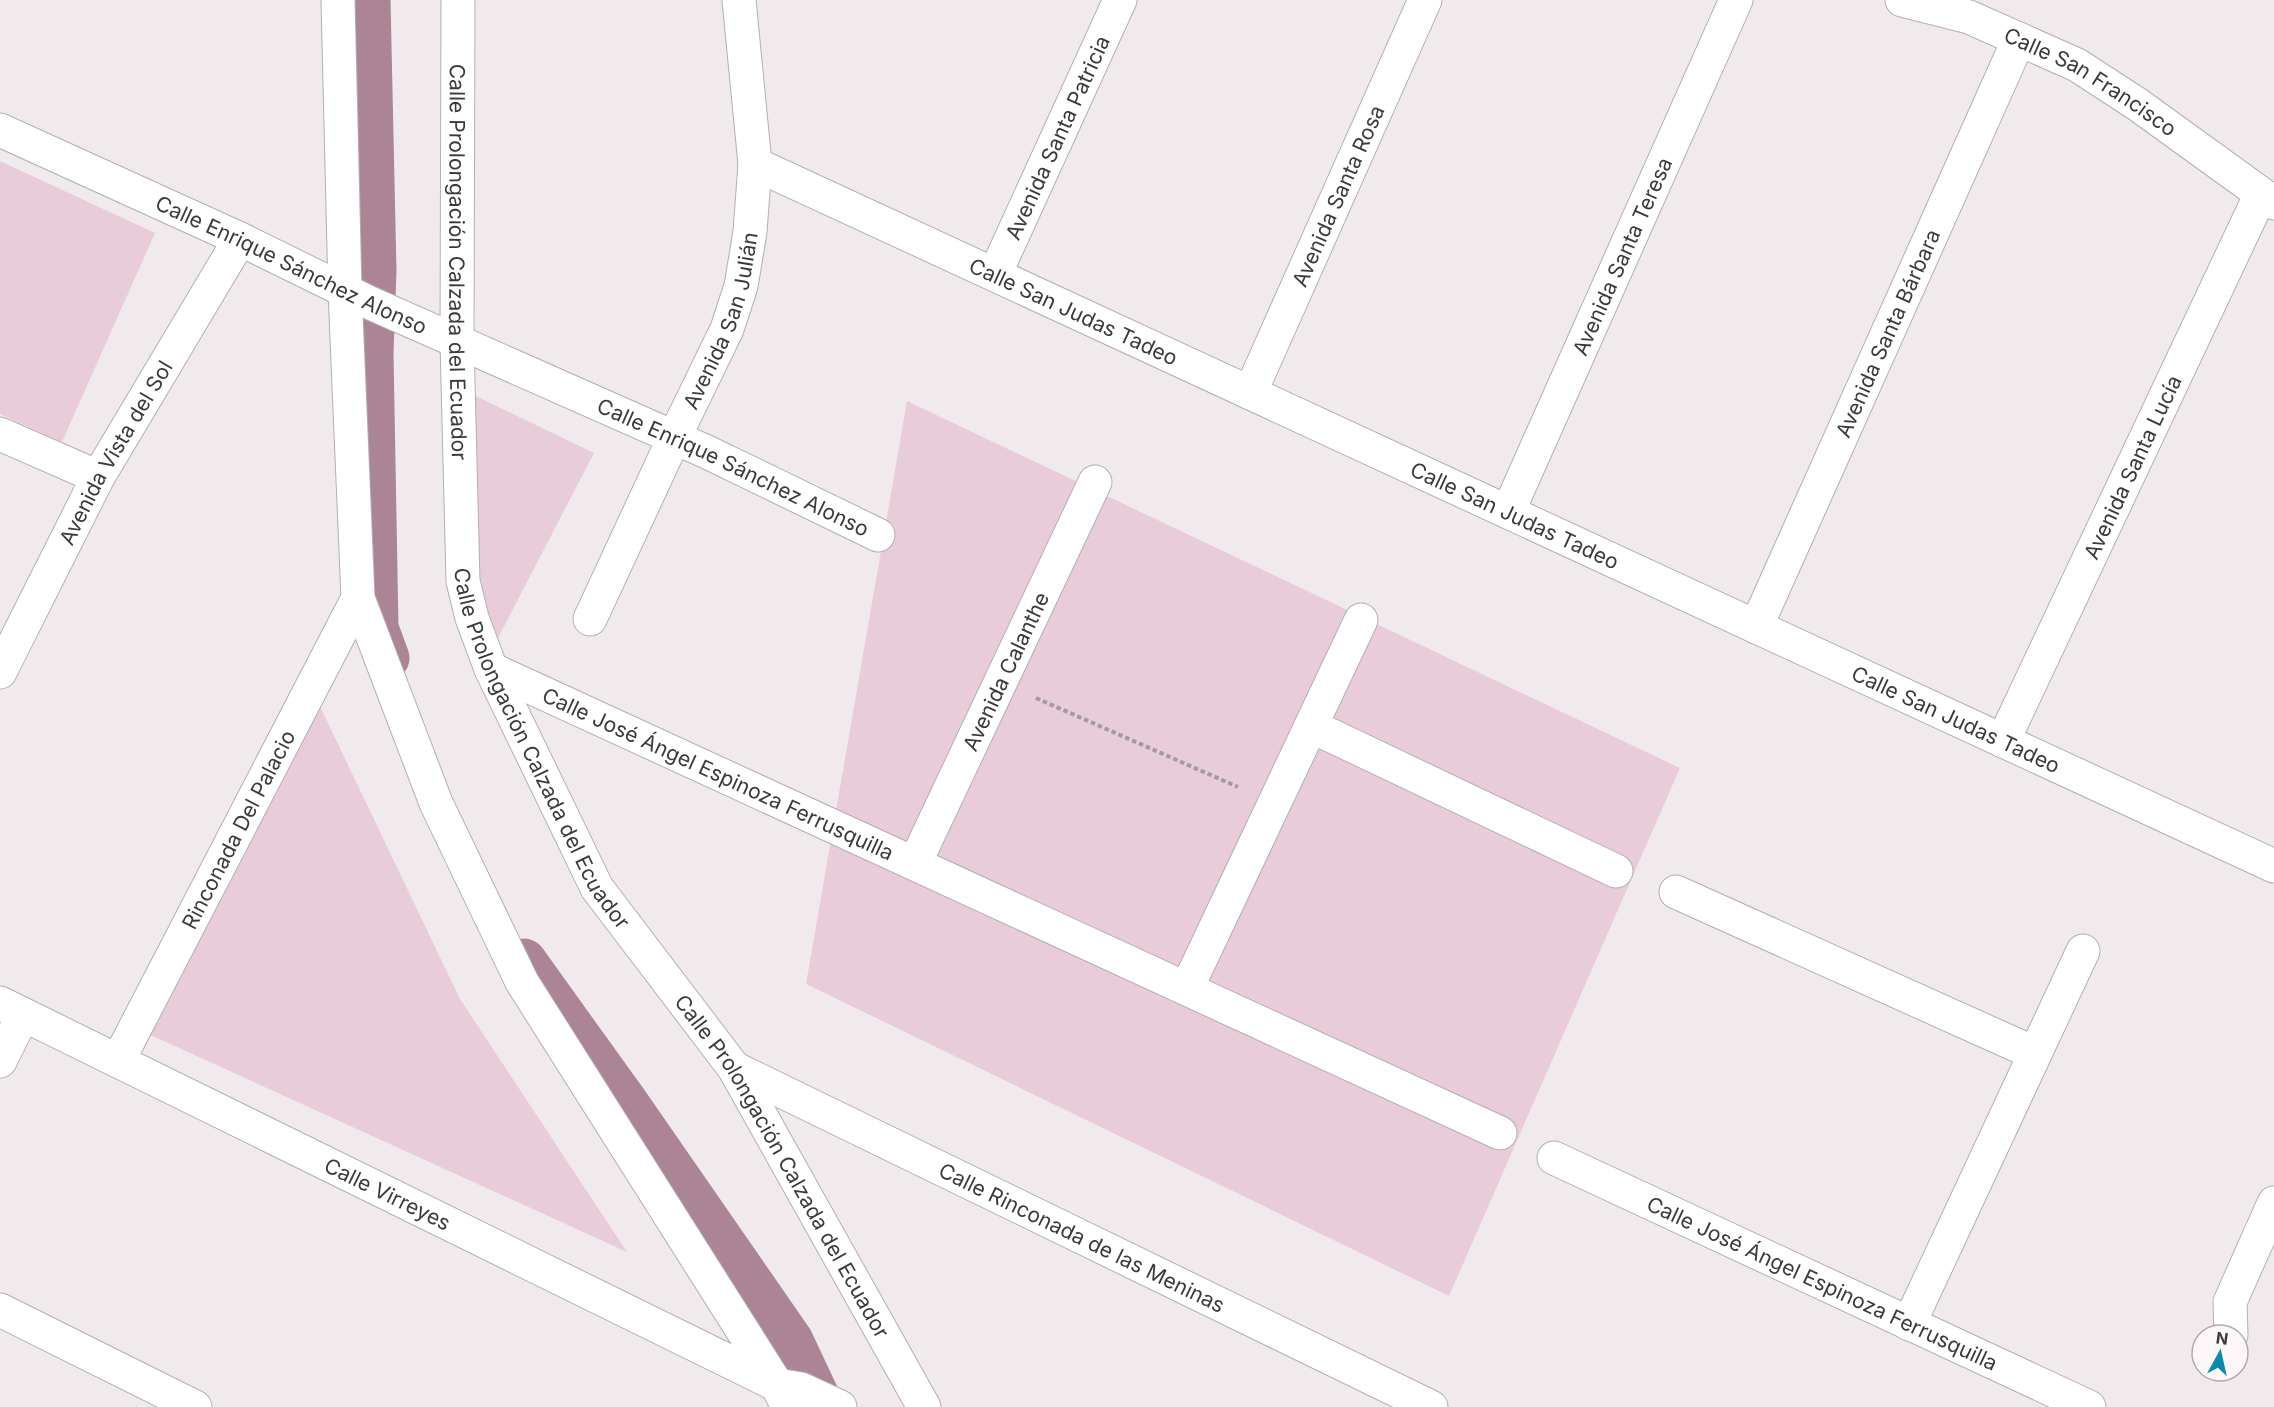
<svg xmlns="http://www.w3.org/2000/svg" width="2274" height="1407" viewBox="0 0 2274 1407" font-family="Inter,sans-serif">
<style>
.green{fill:#e9ccd9}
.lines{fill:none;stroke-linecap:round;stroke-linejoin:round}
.canal{stroke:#ab8496;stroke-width:45}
.minor-casing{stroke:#b5aeb1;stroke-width:35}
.path{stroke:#a19c9e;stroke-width:4;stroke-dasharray:4.5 3;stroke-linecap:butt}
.minor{stroke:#fff;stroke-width:33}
.labels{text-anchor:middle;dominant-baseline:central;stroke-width:5;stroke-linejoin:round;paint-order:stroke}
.street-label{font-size:21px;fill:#3c393a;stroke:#fef7fa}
</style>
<rect width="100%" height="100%" fill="#f1eaed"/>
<path class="green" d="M 0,161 L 155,233 L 62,442 L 0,414 Z
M 451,384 L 594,453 L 497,640 L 464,621 Z
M 907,401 L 1680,768 L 1449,1296 L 806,984 Z
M 316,698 L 460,999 L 627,1252 L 146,1033 Z"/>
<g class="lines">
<path class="canal" d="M 368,0 L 374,271 L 371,353 L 376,628 L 387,658
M 524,961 L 626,1103 L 791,1341 L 822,1407"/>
<defs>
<g id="minor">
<path d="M 338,0 L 345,291 L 358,598 L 436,803 L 522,982 L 777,1385 L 788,1407"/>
<path id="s1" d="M 458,0 L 457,342 L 463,581 L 472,618 L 491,669 L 597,888 L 734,1068 L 924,1407"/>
<path id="s2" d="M 1902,0 L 1969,17 L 2077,65 L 2137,104 L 2274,203"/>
<path id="s3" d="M 0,130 L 240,239 L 368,302 L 707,452 L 878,535"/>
<path id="s4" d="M 755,164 L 2274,866"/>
<path id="s5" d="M 995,274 L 1120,0"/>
<path id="s6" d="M 1250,393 L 1425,0"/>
<path d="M 0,434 L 98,477"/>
<path id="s7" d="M 1508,512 L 1736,0"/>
<path id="s8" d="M 590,619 L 674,438 L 727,329 L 741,286 L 750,232 L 755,164 L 739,0"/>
<path id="s9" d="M 1756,627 L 2019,39"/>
<path id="s10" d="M 491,669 L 1500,1133"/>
<path id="s11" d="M 0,672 L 98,477 L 240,239"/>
<path d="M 1311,726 L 1616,871"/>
<path id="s12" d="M 2003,741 L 2261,194"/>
<path id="s13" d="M 915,863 L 1095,482"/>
<path d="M 1676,892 L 2034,1053"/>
<path d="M 1187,988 L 1361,620"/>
<path id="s14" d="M 0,1003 L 777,1385 L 801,1389 L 840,1407"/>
<path d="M 0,1061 L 23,1015"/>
<path id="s15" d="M 118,1061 L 358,598"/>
<path id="s16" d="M 734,1068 L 1431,1407"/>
<path id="s17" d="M 1554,1158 L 2089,1407"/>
<path d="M 0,1310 L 195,1407"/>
<path d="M 1909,1324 L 2083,951"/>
<path d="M 2231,1335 L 2230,1302 L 2274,1203"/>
</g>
</defs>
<use href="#minor" class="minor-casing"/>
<path class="path" d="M 1036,698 L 1238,787"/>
<use href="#minor" class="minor"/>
</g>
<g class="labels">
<g class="street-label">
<text stroke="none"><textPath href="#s2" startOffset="207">Calle San Francisco</textPath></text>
<text stroke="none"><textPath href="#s5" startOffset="150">Avenida Santa Patricia</textPath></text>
<text stroke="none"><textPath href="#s6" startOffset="216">Avenida Santa Rosa</textPath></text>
<text stroke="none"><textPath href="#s7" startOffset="280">Avenida Santa Teresa</textPath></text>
<text stroke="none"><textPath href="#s1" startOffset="262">Calle Prolongación Calzada del Ecuador</textPath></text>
<text stroke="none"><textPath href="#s3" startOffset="321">Calle Enrique Sánchez Alonso</textPath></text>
<text stroke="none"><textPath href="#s4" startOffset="351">Calle San Judas Tadeo</textPath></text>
<text stroke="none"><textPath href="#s8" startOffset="327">Avenida San Julián</textPath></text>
<text stroke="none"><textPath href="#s9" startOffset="322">Avenida Santa Bárbara</textPath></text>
<text stroke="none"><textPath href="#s11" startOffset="248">Avenida Vista del Sol</textPath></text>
<text stroke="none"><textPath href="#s3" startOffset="807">Calle Enrique Sánchez Alonso</textPath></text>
<text stroke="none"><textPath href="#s12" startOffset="303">Avenida Santa Lucía</textPath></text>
<text stroke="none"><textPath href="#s4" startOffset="837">Calle San Judas Tadeo</textPath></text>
<text stroke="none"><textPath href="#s13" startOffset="212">Avenida Calanthe</textPath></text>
<text stroke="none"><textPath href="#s4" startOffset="1323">Calle San Judas Tadeo</textPath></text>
<text stroke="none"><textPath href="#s1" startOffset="766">Calle Prolongación Calzada del Ecuador</textPath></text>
<text stroke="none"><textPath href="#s10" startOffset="250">Calle José Ángel Espinoza Ferrusquilla</textPath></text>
<text stroke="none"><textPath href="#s15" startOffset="261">Rinconada Del Palacio</textPath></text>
<text stroke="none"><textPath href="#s1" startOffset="1252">Calle Prolongación Calzada del Ecuador</textPath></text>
<text stroke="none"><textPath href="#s14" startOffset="432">Calle Virreyes</textPath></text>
<text stroke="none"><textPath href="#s16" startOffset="387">Calle Rinconada de las Meninas</textPath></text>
<text stroke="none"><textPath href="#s17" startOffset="296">Calle José Ángel Espinoza Ferrusquilla</textPath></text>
</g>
</g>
<g transform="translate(2220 1353) rotate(8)"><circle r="28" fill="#fef7fa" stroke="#b0abad" stroke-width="1.5"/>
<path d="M0-4.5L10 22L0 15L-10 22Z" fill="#0d89ac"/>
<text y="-9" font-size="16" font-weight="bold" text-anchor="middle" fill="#3c393a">N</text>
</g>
</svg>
